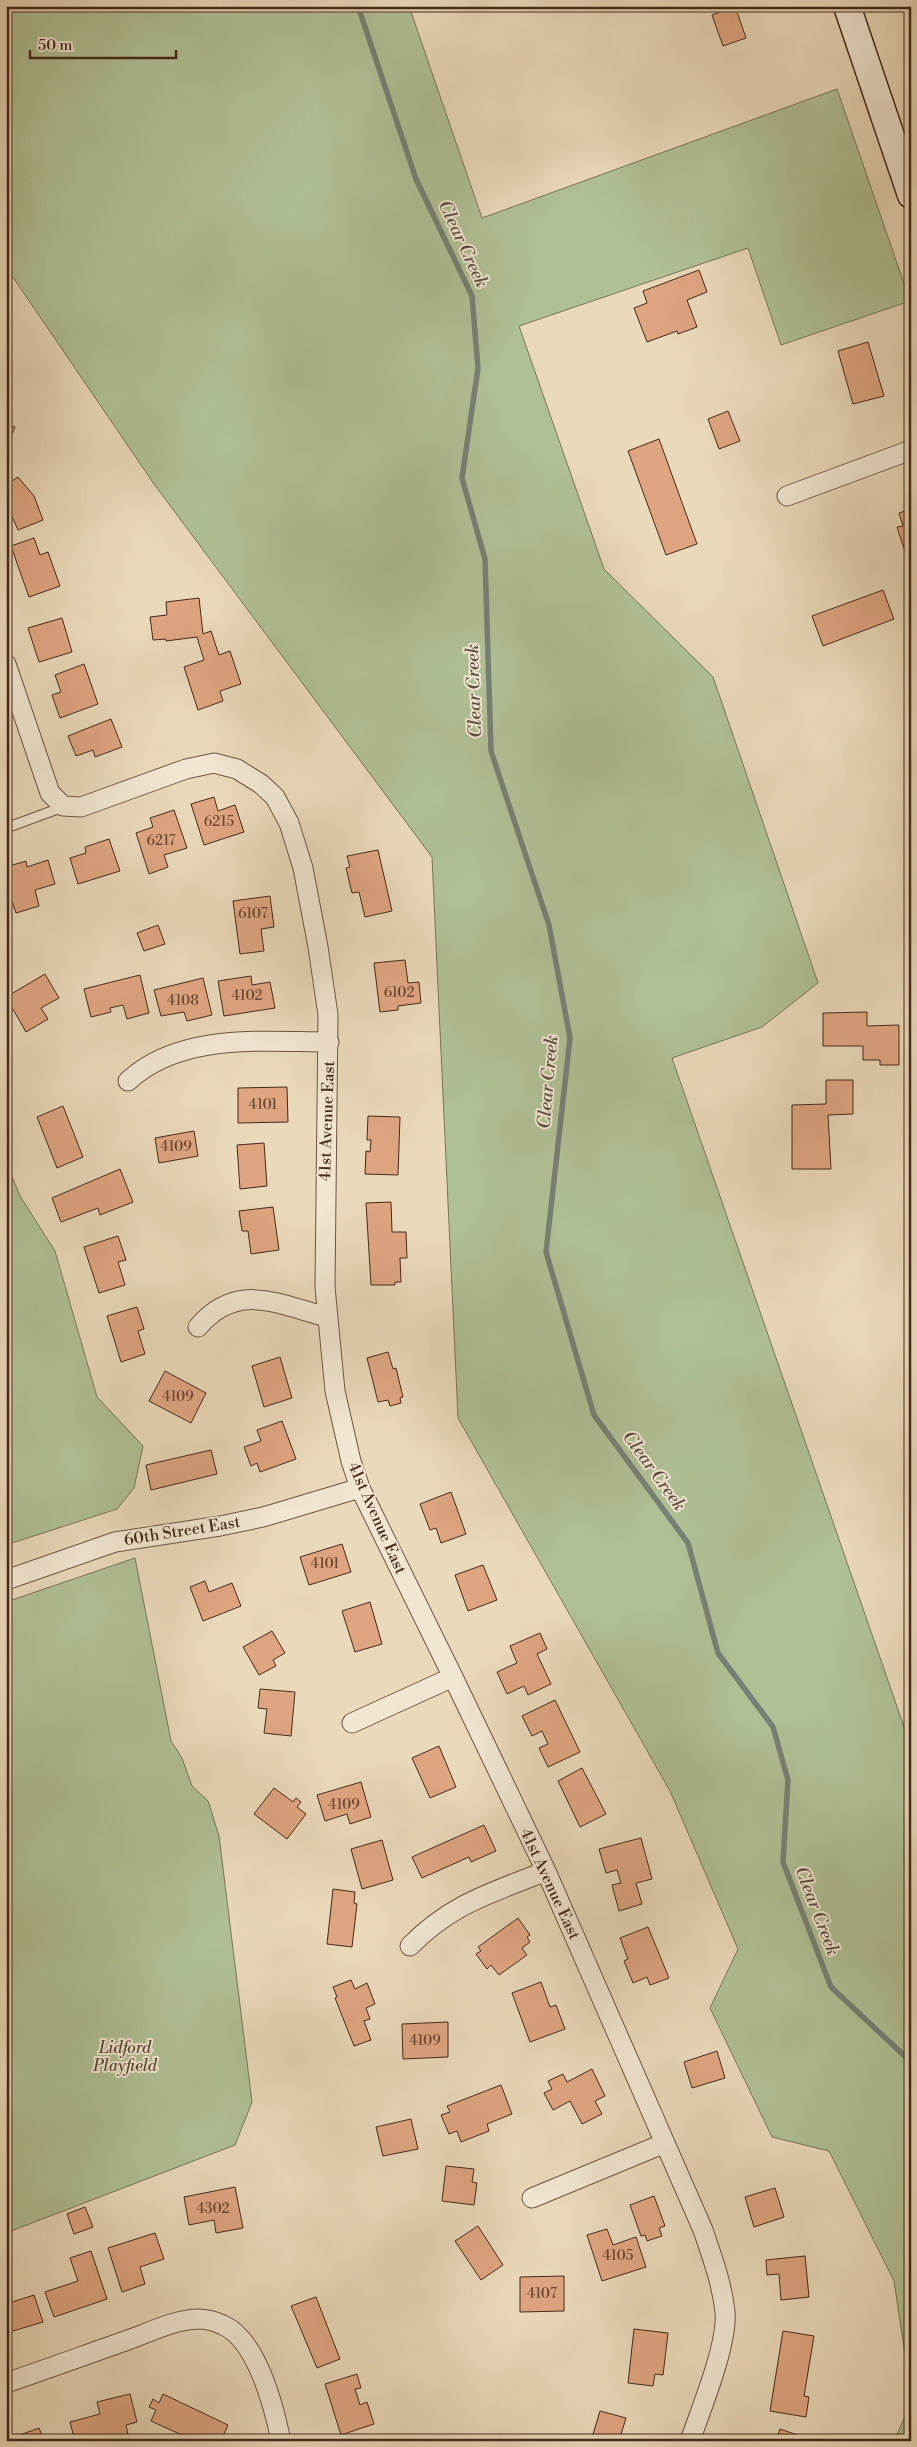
<svg xmlns="http://www.w3.org/2000/svg" width="917" height="2447" viewBox="0 0 917 2447" font-family="'Libre Bodoni',serif">
<style>
.green{fill:#b0c095;stroke:#7a7458}
.lines{fill:none;stroke-linecap:round;stroke-linejoin:round}
.stream{stroke:#778075;stroke-width:5.5}
.building{fill:#dfa581;stroke:#45291a}
.lane-casing{stroke:#6e5542;stroke-width:11}
.street-casing{stroke:#6e5542;stroke-width:21}
.secondary-casing{stroke:#45291a;stroke-width:29}
.lane{stroke:#f1e6d2;stroke-width:9}
.street{stroke:#f1e6d2;stroke-width:19}
.secondary{stroke:#f1e6d2;stroke-width:26}
.labels{text-anchor:middle;dominant-baseline:central;stroke-width:4;stroke-linejoin:round;paint-order:stroke}
.number-label{font-size:14px;fill:#6c4834}
.street-label{font-size:16px;fill:#45291a;stroke:#f1e6d2}
.park-label{font-size:16px;font-style:italic;fill:#5a4733;stroke:#f1e6d2}
.water-label{font-size:18px;font-style:italic;fill:#5a4d40;stroke:#f1e6d2}
</style>
<rect width="100%" height="100%" fill="#ead9ba"/>
<filter id="stains"><feTurbulence type="fractalNoise" baseFrequency=".004" numOctaves="4"/><feColorMatrix values="0 0 0 0 .2 0 0 0 0 .09 0 0 0 0 .02 0 0 0 .5 -.17"/></filter>
<radialGradient id="worn" r=".72"><stop offset=".6" stop-color="#630" stop-opacity="0"/><stop offset="1" stop-color="#630" stop-opacity=".3"/></radialGradient>
<path class="green" d="M 6,6 L 409,6 L 482,218 L 837,89 L 910,301 L 781,345 L 748,248 L 519,326 L 604,569 L 713,677 L 818,983 L 762,1027 L 672,1058 L 911,1747 L 911,2393 L 894,2281 L 829,2151 L 772,2137 L 710,2008 L 738,1949 L 670,1791 L 458,1418 L 432,857 L 154,484 L 6,267 Z
M 6,1162 L 20,1196 L 55,1251 L 97,1397 L 143,1446 L 134,1488 L 117,1509 L 6,1545 Z
M 135,1558 L 171,1741 L 182,1758 L 192,1786 L 208,1801 L 219,1836 L 252,2102 L 235,2145 L 6,2233 L 6,1602 Z
M 911,2403 L 911,2441 L 894,2441 Z"/>
<g class="lines">
<path class="stream" d="M 358,6 L 416,179 L 472,296 L 478,368 L 462,478 L 485,559 L 491,751 L 549,925 L 570,1038 L 546,1252 L 594,1415 L 688,1543 L 718,1653 L 773,1727 L 788,1780 L 783,1862 L 831,1987 L 911,2062"/>
</g>
<path class="building" d="M 724,6 L 735,6 L 746,38 L 723,46 L 712,15 L 725,10 Z
M 699,270 L 707,292 L 687,300 L 697,327 L 678,334 L 677,331 L 647,342 L 634,308 L 647,303 L 643,291 Z
M 868,342 L 884,396 L 853,404 L 838,351 Z
M 728,411 L 740,441 L 719,449 L 708,419 Z
M 6,424 L 15,427 L 6,449 Z
M 659,439 L 697,544 L 666,555 L 628,451 Z
M 18,477 L 34,496 L 43,520 L 18,530 L 6,503 L 6,485 Z
M 911,509 L 911,556 L 907,558 L 897,527 L 903,526 L 899,513 Z
M 34,538 L 40,555 L 48,552 L 60,586 L 29,597 L 11,546 Z
M 883,590 L 894,619 L 823,646 L 812,616 Z
M 199,598 L 203,634 L 211,631 L 219,655 L 230,651 L 241,684 L 220,691 L 223,701 L 198,710 L 184,667 L 204,660 L 197,637 L 166,641 L 166,639 L 153,640 L 150,617 L 167,615 L 166,602 Z
M 62,618 L 72,652 L 39,662 L 28,628 Z
M 84,664 L 98,704 L 60,718 L 52,695 L 61,692 L 55,675 Z
M 111,719 L 122,747 L 95,757 L 93,750 L 76,756 L 68,736 Z
M 214,797 L 218,811 L 235,805 L 244,832 L 204,845 L 191,804 Z
M 174,810 L 187,848 L 164,855 L 168,867 L 149,874 L 136,833 L 153,827 L 150,818 Z
M 109,839 L 120,871 L 78,884 L 70,858 L 86,853 L 85,847 Z
M 378,850 L 392,911 L 365,917 L 359,892 L 352,893 L 346,868 L 350,867 L 347,856 Z
M 48,860 L 55,884 L 35,890 L 39,906 L 16,913 L 6,882 L 6,867 L 26,861 L 27,867 Z
M 270,896 L 274,927 L 261,929 L 264,951 L 240,954 L 233,901 Z
M 158,925 L 165,944 L 144,951 L 137,933 Z
M 405,960 L 408,983 L 419,982 L 421,1003 L 398,1006 L 398,1010 L 380,1012 L 374,963 Z
M 45,974 L 59,998 L 41,1008 L 48,1019 L 26,1032 L 6,997 Z
M 140,975 L 149,1013 L 127,1019 L 123,1005 L 110,1008 L 111,1012 L 91,1017 L 84,989 Z
M 251,976 L 252,985 L 270,982 L 275,1008 L 224,1016 L 218,981 Z
M 203,978 L 212,1015 L 187,1021 L 184,1012 L 161,1016 L 154,990 Z
M 867,1012 L 867,1026 L 899,1025 L 899,1065 L 880,1065 L 880,1060 L 863,1060 L 863,1046 L 823,1046 L 823,1013 Z
M 826,1080 L 853,1080 L 853,1114 L 828,1115 L 831,1169 L 792,1169 L 792,1105 L 826,1104 Z
M 287,1087 L 288,1122 L 238,1123 L 238,1088 Z
M 63,1106 L 83,1157 L 57,1168 L 37,1117 Z
M 368,1116 L 400,1117 L 398,1175 L 365,1174 L 366,1151 L 370,1152 L 371,1140 L 367,1140 Z
M 194,1131 L 198,1156 L 159,1163 L 155,1138 Z
M 264,1143 L 267,1186 L 240,1189 L 237,1145 Z
M 120,1169 L 133,1202 L 100,1215 L 98,1208 L 61,1222 L 52,1198 Z
M 391,1202 L 392,1232 L 406,1232 L 407,1258 L 400,1258 L 401,1282 L 395,1282 L 395,1285 L 371,1285 L 366,1203 Z
M 273,1207 L 279,1250 L 251,1254 L 248,1231 L 242,1231 L 239,1211 Z
M 118,1236 L 126,1260 L 118,1262 L 125,1285 L 99,1293 L 84,1247 Z
M 137,1307 L 144,1329 L 138,1331 L 145,1354 L 121,1362 L 107,1316 Z
M 388,1352 L 393,1369 L 396,1368 L 403,1397 L 400,1398 L 401,1403 L 390,1406 L 388,1400 L 378,1402 L 367,1358 Z
M 280,1357 L 292,1398 L 264,1407 L 252,1366 Z
M 165,1371 L 206,1393 L 191,1423 L 149,1401 Z
M 282,1421 L 296,1459 L 260,1472 L 257,1463 L 251,1466 L 244,1447 L 261,1441 L 257,1430 Z
M 211,1450 L 217,1474 L 151,1490 L 146,1465 Z
M 451,1492 L 466,1534 L 441,1543 L 436,1528 L 430,1530 L 420,1504 Z
M 342,1544 L 351,1572 L 309,1585 L 300,1557 Z
M 483,1565 L 497,1600 L 468,1611 L 455,1575 Z
M 205,1581 L 209,1592 L 232,1583 L 241,1606 L 203,1621 L 190,1587 Z
M 370,1602 L 382,1644 L 355,1652 L 342,1611 Z
M 272,1631 L 285,1653 L 273,1660 L 276,1666 L 259,1675 L 243,1647 Z
M 540,1633 L 547,1649 L 537,1654 L 551,1684 L 528,1695 L 524,1686 L 507,1694 L 497,1672 L 517,1663 L 510,1646 Z
M 260,1689 L 295,1692 L 291,1736 L 264,1733 L 267,1709 L 258,1708 Z
M 555,1700 L 580,1752 L 548,1767 L 539,1748 L 548,1744 L 542,1731 L 532,1736 L 522,1716 Z
M 439,1746 L 456,1787 L 430,1798 L 412,1758 Z
M 582,1768 L 606,1814 L 580,1827 L 558,1781 Z
M 361,1782 L 371,1817 L 350,1824 L 347,1814 L 325,1821 L 317,1795 Z
M 274,1788 L 293,1802 L 296,1798 L 301,1802 L 297,1807 L 306,1814 L 287,1839 L 254,1814 Z
M 484,1825 L 496,1851 L 471,1862 L 469,1857 L 422,1878 L 412,1857 Z
M 641,1838 L 652,1879 L 636,1883 L 642,1904 L 619,1911 L 612,1885 L 621,1883 L 617,1870 L 606,1873 L 599,1849 Z
M 382,1840 L 393,1880 L 362,1889 L 351,1849 Z
M 333,1889 L 355,1892 L 354,1903 L 357,1904 L 352,1947 L 327,1944 Z
M 518,1918 L 530,1935 L 527,1937 L 530,1942 L 522,1948 L 527,1955 L 499,1975 L 491,1965 L 487,1969 L 476,1954 L 481,1951 L 478,1947 Z
M 648,1927 L 669,1978 L 650,1985 L 647,1977 L 633,1983 L 624,1961 L 628,1959 L 620,1938 Z
M 351,1980 L 355,1989 L 367,1983 L 375,2004 L 366,2008 L 370,2019 L 364,2021 L 371,2040 L 354,2046 L 335,1998 L 337,1997 L 333,1987 Z
M 541,1982 L 550,2007 L 556,2005 L 565,2029 L 530,2042 L 512,1993 Z
M 448,2022 L 448,2057 L 403,2059 L 402,2024 Z
M 717,2051 L 725,2078 L 692,2088 L 684,2062 Z
M 592,2069 L 605,2096 L 595,2101 L 602,2114 L 582,2124 L 570,2101 L 553,2110 L 544,2093 L 552,2089 L 548,2081 L 563,2074 L 567,2082 Z
M 501,2085 L 512,2114 L 487,2124 L 489,2131 L 461,2142 L 457,2131 L 449,2134 L 441,2115 L 450,2112 L 447,2106 Z
M 411,2119 L 418,2149 L 383,2156 L 376,2127 Z
M 446,2166 L 474,2169 L 472,2182 L 477,2183 L 474,2205 L 442,2201 Z
M 235,2187 L 243,2228 L 216,2233 L 214,2220 L 189,2225 L 184,2197 Z
M 775,2188 L 784,2217 L 754,2227 L 745,2197 Z
M 654,2196 L 665,2226 L 659,2228 L 662,2236 L 647,2241 L 645,2235 L 641,2236 L 630,2205 Z
M 85,2207 L 93,2227 L 74,2234 L 67,2214 Z
M 478,2226 L 503,2265 L 481,2280 L 455,2241 Z
M 607,2229 L 613,2245 L 636,2237 L 646,2267 L 602,2281 L 587,2235 Z
M 155,2233 L 164,2259 L 140,2267 L 145,2284 L 122,2292 L 108,2248 Z
M 91,2251 L 107,2299 L 54,2317 L 45,2292 L 78,2281 L 70,2258 Z
M 805,2256 L 809,2297 L 781,2300 L 779,2274 L 767,2275 L 766,2260 Z
M 564,2276 L 564,2311 L 520,2312 L 520,2277 Z
M 34,2295 L 43,2322 L 6,2333 L 6,2304 Z
M 316,2297 L 340,2359 L 317,2368 L 291,2306 Z
M 634,2329 L 668,2333 L 663,2375 L 655,2374 L 653,2386 L 628,2383 Z
M 783,2331 L 814,2336 L 804,2396 L 809,2397 L 806,2417 L 770,2411 Z
M 357,2374 L 361,2388 L 355,2389 L 360,2405 L 367,2402 L 374,2424 L 341,2435 L 325,2384 Z
M 130,2394 L 137,2422 L 126,2425 L 128,2435 L 118,2437 L 119,2441 L 75,2441 L 70,2422 L 100,2414 L 97,2402 Z
M 163,2394 L 228,2425 L 221,2441 L 195,2441 L 151,2421 L 156,2410 L 149,2407 L 153,2399 L 159,2403 Z
M 600,2411 L 626,2418 L 619,2441 L 591,2441 Z
M 39,2428 L 44,2441 L 6,2441 L 6,2440 Z
M 780,2429 L 815,2441 L 776,2441 Z"/>
<g class="lines">
<defs>
<path id="lane" d="M 6,828 L 63,807"/>
<path id="street" d="M 787,496 L 911,450
M 6,664 L 50,793 L 63,806 L 81,807 L 186,769 L 214,763 L 237,769 L 261,784 L 275,797 L 289,823 L 303,868 L 318,947 L 328,1015 L 325,1287 L 335,1391 L 351,1461 L 360,1488 L 453,1677 L 546,1871 L 703,2230 C 712,2257 722,2283 725,2312 C 728,2344 701,2409 690,2441
M 128,1081 C 181,1032 263,1042 329,1042
M 198,1327 C 237,1281 277,1304 327,1317
M 6,1580 L 115,1542 L 220,1526 L 263,1517 L 360,1488
M 352,1723 L 453,1677
M 410,1946 C 452,1903 492,1893 546,1871
M 532,2198 L 665,2143
M 6,2383 C 47,2369 88,2354 128,2340 C 150,2332 174,2320 197,2319 C 206,2319 215,2321 223,2325 C 257,2340 274,2407 281,2441"/>
<path id="secondary" d="M 847,6 L 911,195"/>
</defs>
<use href="#lane" class="lane-casing"/>
<use href="#street" class="street-casing"/>
<use href="#secondary" class="secondary-casing"/>
<use href="#lane" class="lane"/>
<use href="#street" class="street"/>
<use href="#secondary" class="secondary"/>
</g>
<g class="labels">
<g class="number-label">
<text x="219" y="822">6215</text>
<text x="161" y="841">6217</text>
<text x="253" y="914">6107</text>
<text x="399" y="993">6102</text>
<text x="247" y="996">4102</text>
<text x="183" y="1001">4108</text>
<text x="263" y="1105">4101</text>
<text x="176" y="1147">4109</text>
<text x="178" y="1397">4109</text>
<text x="325" y="1564">4101</text>
<text x="344" y="1805">4109</text>
<text x="425" y="2041">4109</text>
<text x="213" y="2209">4302</text>
<text x="618" y="2256">4105</text>
<text x="542" y="2294">4107</text>
</g>
<g class="street-label">
<text transform="translate(327 1121) rotate(-88)">41st Avenue East</text>
<text transform="translate(377 1518) rotate(66)">41st Avenue East</text>
<text transform="translate(182 1531) rotate(-9)">60th Street East</text>
<text transform="translate(550 1884) rotate(65)">41st Avenue East</text>
</g>
<g class="park-label">
<text x="125" y="2048">Lidford<tspan x="125" dy="18">Playfield</tspan></text>
</g>
<g class="water-label">
<text transform="translate(463 244) rotate(65)">Clear Creek</text>
<text transform="translate(474 691) rotate(-92)">Clear Creek</text>
<text transform="translate(548 1082) rotate(-85)">Clear Creek</text>
<text transform="translate(654 1471) rotate(54)">Clear Creek</text>
<text transform="translate(817 1911) rotate(69)">Clear Creek</text>
</g>
</g>
<rect width="917" height="2447" fill="none" stroke="#ead9ba" stroke-width="25"/>
<rect x="8" y="8" width="902" height="2432" fill="none" stroke="#45291a" stroke-width="2.5"/>
<rect x="12" y="12" width="892" height="2422" fill="none" stroke="#45291a"/>
<path d="M30 50v8h146v-8" fill="none" stroke="#45291a" stroke-width="2.5"/>
<text x="38" y="50" font-size="15" fill="#45291a" stroke="#f1e6d2" stroke-width="4" paint-order="stroke">50 m</text>
<rect width="100%" height="100%" filter="url(#stains)"/>
<rect width="100%" height="100%" fill="url(#worn)"/>
</svg>
